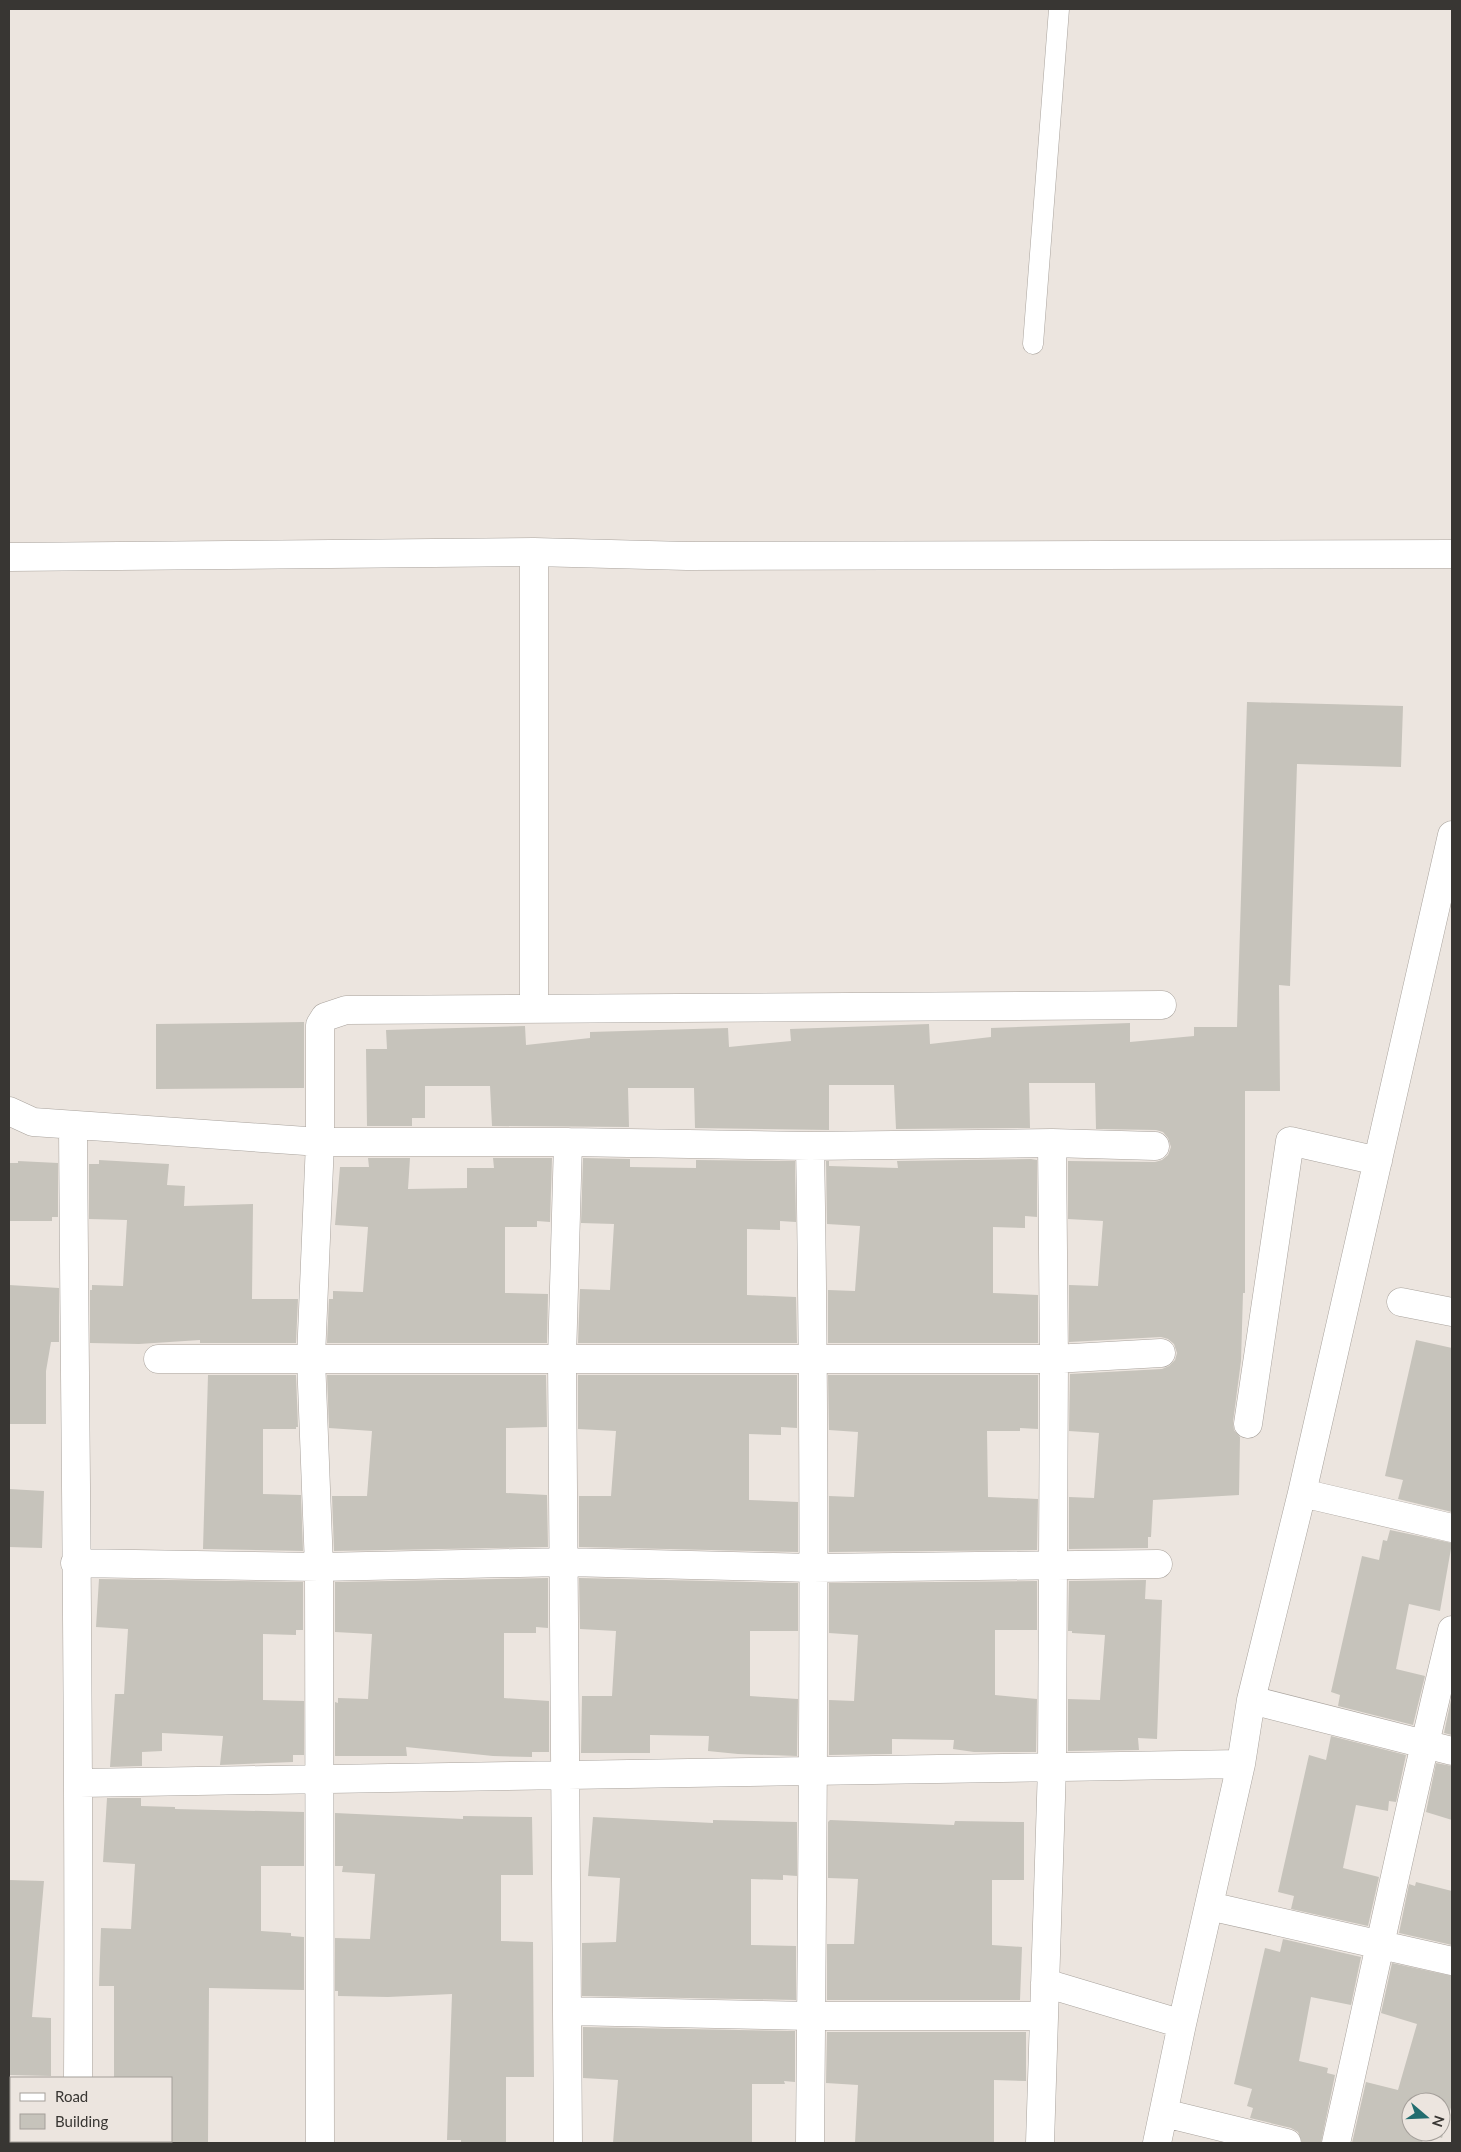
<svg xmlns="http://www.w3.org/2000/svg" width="1461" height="2152" viewBox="0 0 1461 2152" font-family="Lato,sans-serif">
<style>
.building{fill:#c6c3bb;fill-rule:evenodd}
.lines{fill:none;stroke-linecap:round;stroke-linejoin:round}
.lane-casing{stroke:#a9a39d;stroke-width:21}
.street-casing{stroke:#a9a39d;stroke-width:29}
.lane{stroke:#fff;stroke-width:20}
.street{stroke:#fff;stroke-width:28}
</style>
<rect width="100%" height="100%" fill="#ece5df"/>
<path class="building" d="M 1247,702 L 1403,706 L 1401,767 L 1297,764 L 1290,986 L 1279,985 L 1280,1091 L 1245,1091 L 1245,1293 L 1243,1293 L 1241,1361 L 1233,1422 L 1234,1430 L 1240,1437 L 1239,1495 L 1153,1500 L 1151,1537 L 1148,1537 L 1148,1548 L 1069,1549 L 1069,1497 L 1094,1498 L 1099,1433 L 1069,1431 L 1070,1374 L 1162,1369 L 1169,1366 L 1175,1360 L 1177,1353 L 1174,1344 L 1168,1339 L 1161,1337 L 1069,1342 L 1069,1285 L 1098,1286 L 1103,1221 L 1068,1219 L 1068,1161 L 1155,1162 L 1162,1160 L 1168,1155 L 1171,1147 L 1168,1138 L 1163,1132 L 1156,1130 L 1096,1129 L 1095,1083 L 1029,1083 L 1030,1128 L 896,1129 L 894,1085 L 829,1085 L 829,1130 L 695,1128 L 694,1088 L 628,1088 L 629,1127 L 492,1126 L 490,1086 L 425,1086 L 425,1118 L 412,1118 L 412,1126 L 367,1126 L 366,1049 L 387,1049 L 386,1030 L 525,1026 L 526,1045 L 590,1038 L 590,1032 L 728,1028 L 729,1047 L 791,1041 L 790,1029 L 929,1024 L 930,1044 L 991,1037 L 991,1028 L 1130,1023 L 1130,1042 L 1194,1036 L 1194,1027 L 1237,1027 Z
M 304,1022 L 304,1088 L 156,1089 L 156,1024 Z
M 368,1158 L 410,1158 L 408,1189 L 467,1188 L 467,1168 L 494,1168 L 493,1158 L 552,1158 L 550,1222 L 537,1221 L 537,1227 L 505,1227 L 505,1293 L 548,1294 L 547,1343 L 327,1343 L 329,1299 L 333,1299 L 333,1291 L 363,1292 L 368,1227 L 335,1225 L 340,1167 L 369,1167 Z
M 583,1158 L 630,1159 L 630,1167 L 696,1168 L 696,1160 L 795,1161 L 796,1222 L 780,1221 L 780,1230 L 747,1229 L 747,1295 L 796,1297 L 797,1343 L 578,1343 L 580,1289 L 610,1290 L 614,1224 L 581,1223 Z
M 1031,1159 L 1037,1160 L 1037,1217 L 1025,1216 L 1025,1228 L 993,1227 L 993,1293 L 1038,1295 L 1038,1343 L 828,1343 L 828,1290 L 855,1291 L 860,1226 L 827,1224 L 826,1161 L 829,1161 L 829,1166 L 898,1168 L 897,1161 Z
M 99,1160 L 169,1164 L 167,1185 L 185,1186 L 184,1206 L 253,1204 L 252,1299 L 298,1299 L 296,1343 L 200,1343 L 200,1340 L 139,1344 L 90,1343 L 90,1290 L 92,1290 L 92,1285 L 123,1286 L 127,1220 L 89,1219 L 89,1164 L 99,1164 Z
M 18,1161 L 58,1163 L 58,1217 L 52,1217 L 52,1221 L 9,1221 L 9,1163 L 18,1163 Z
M 9,1285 L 59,1288 L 59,1342 L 51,1342 L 46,1371 L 46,1424 L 9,1424 Z
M 1416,1340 L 1452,1348 L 1452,1512 L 1398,1499 L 1403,1480 L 1385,1476 Z
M 208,1375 L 296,1375 L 298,1427 L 296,1427 L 296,1429 L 263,1429 L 263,1494 L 301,1495 L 303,1551 L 203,1549 Z
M 327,1375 L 546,1375 L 547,1427 L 506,1428 L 506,1493 L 547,1495 L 548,1547 L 334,1551 L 332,1496 L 367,1496 L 372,1431 L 329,1428 Z
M 578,1375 L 797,1375 L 797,1428 L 781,1427 L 781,1435 L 749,1434 L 749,1500 L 798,1502 L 798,1552 L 579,1547 L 579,1496 L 611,1496 L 616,1431 L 578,1429 Z
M 828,1375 L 1038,1375 L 1038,1429 L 1020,1428 L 1020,1431 L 987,1431 L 988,1497 L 1038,1499 L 1037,1550 L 829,1552 L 829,1496 L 854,1497 L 858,1432 L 829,1430 Z
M 9,1489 L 44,1491 L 42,1548 L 9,1547 Z
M 1390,1530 L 1452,1543 L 1440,1611 L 1409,1604 L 1396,1669 L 1425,1676 L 1413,1725 L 1338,1706 L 1340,1695 L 1331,1692 L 1362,1556 L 1379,1560 L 1383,1540 L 1387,1541 Z
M 548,1578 L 548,1628 L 536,1627 L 536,1633 L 504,1633 L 504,1698 L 549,1701 L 549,1752 L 532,1752 L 532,1757 L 493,1756 L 406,1747 L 407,1756 L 335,1756 L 335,1702 L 338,1703 L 338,1698 L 368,1699 L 372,1634 L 335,1632 L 335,1582 Z
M 579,1578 L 798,1583 L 798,1631 L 750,1631 L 750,1696 L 798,1699 L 797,1756 L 738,1754 L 708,1751 L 709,1736 L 650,1735 L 650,1753 L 581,1753 L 582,1696 L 612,1696 L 616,1631 L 580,1629 Z
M 99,1579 L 303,1582 L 303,1630 L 296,1630 L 296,1635 L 263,1634 L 263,1700 L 304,1701 L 304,1755 L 293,1755 L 293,1762 L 220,1765 L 223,1736 L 162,1733 L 162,1751 L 142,1752 L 142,1766 L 110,1767 L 115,1694 L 124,1694 L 128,1629 L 96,1627 Z
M 1146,1580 L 1145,1599 L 1162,1600 L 1157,1739 L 1138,1738 L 1139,1750 L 1068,1751 L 1068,1699 L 1100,1700 L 1105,1635 L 1072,1633 L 1072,1631 L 1068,1631 L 1069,1581 Z
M 1037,1581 L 1037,1630 L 995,1630 L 995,1695 L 1037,1699 L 1036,1752 L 974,1752 L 953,1749 L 954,1740 L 892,1739 L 892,1754 L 829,1755 L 829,1700 L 854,1701 L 858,1635 L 829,1633 L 829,1583 Z
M 1452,1695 L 1452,1735 L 1444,1733 Z
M 1331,1736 L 1406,1755 L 1396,1802 L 1389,1801 L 1388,1811 L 1356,1805 L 1343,1868 L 1379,1877 L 1368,1926 L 1291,1909 L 1294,1896 L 1278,1892 L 1309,1755 L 1326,1760 Z
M 1436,1763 L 1452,1766 L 1452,1820 L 1426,1812 Z
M 107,1798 L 141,1798 L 141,1806 L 175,1807 L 175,1809 L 304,1812 L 304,1866 L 261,1866 L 261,1931 L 291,1933 L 291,1936 L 304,1937 L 304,1990 L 209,1988 L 208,2143 L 171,2143 L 171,2078 L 114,2078 L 114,1986 L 99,1986 L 101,1928 L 131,1929 L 135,1864 L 103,1862 Z
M 335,1813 L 463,1819 L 463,1816 L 532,1817 L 533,1875 L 501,1875 L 501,1941 L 533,1942 L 534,2077 L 506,2077 L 506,2143 L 461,2143 L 461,2140 L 447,2140 L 452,1994 L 388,1997 L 338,1996 L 338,1991 L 335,1991 L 335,1938 L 370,1939 L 375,1874 L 342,1872 L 343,1866 L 335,1866 Z
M 593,1817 L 713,1823 L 713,1820 L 797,1822 L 797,1876 L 783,1875 L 783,1880 L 751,1879 L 751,1945 L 796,1946 L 796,2000 L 582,1996 L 582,1943 L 616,1942 L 620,1878 L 588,1876 Z
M 830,1820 L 954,1825 L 955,1821 L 1024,1822 L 1024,1880 L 992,1880 L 992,1945 L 1022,1947 L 1020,2000 L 827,2000 L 827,1944 L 854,1944 L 858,1879 L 828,1878 L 828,1822 Z
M 9,1880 L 44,1881 L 32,2017 L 51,2018 L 51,2076 L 9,2075 Z
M 1416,1882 L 1452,1891 L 1452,1945 L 1399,1933 L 1409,1884 L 1415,1886 Z
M 1283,1939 L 1361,1957 L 1351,2005 L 1311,1997 L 1299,2061 L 1328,2068 L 1327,2073 L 1335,2075 L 1321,2143 L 1302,2143 L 1298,2132 L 1291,2128 L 1250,2118 L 1253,2108 L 1247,2106 L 1252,2089 L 1234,2084 L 1265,1948 L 1280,1952 Z
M 1392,1963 L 1452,1976 L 1452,2104 L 1442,2138 L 1425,2132 L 1422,2143 L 1352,2143 L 1366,2082 L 1398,2090 L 1417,2024 L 1381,2013 ZM 1411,2102 L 1441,2102 L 1441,2132 L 1411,2132 Z
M 583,2027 L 795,2031 L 795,2082 L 784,2081 L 785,2084 L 752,2084 L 752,2143 L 613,2143 L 618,2080 L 583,2078 Z
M 827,2032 L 1026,2032 L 1026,2081 L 994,2080 L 994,2143 L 855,2143 L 858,2085 L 826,2083 Z"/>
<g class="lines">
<defs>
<path id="lane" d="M 1033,344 L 1059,9"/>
<path id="street" d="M 534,552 L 534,1009
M 9,557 L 534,552 L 687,556 L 1452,554
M 9,1111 L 33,1122 L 320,1142 L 568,1142 L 810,1146 L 1052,1143 L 1155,1146
M 73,1125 C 75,1443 80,1760 78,2078
M 568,1142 L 562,1359 L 568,2143
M 1401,1302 L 1452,1312
M 158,1359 L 1054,1359 L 1161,1353
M 1248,1424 L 1290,1141 L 1378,1161
M 1302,1493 L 1452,1528
M 75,1563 L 319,1567 L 565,1562 L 813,1568 L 1158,1564
M 1251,1700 L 1452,1751
M 80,1783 L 1241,1764
M 1209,1906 L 1452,1961
M 1045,1983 L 1182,2024
M 567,2011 L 811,2016 L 1044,2016
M 1164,2113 L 1287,2143
M 78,2143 L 78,2141
M 320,2143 L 319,1567 L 311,1358 L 320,1142 L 320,1025 L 325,1017 L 346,1010 L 1162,1005
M 810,2143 C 813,1811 816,1478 810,1146
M 1040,2143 L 1052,1767 L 1054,1359 L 1052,1143
M 1157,2143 L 1182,2024 L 1241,1764 L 1251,1700 L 1302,1493 L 1452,835
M 1336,2143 C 1375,1972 1410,1800 1452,1630"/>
</defs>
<use href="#lane" class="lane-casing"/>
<use href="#street" class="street-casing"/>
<use href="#lane" class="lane"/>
<use href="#street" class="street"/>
</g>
<rect width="1461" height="2152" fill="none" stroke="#383633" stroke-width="20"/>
<rect x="10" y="2077" width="162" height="65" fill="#ece5df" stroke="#a49f9a"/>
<rect x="20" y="2093" width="25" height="8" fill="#ffffff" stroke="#a49f9a"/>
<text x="55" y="2102" font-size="15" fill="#383633">Road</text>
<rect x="20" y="2114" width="25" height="15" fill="#c6c3bb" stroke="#a49f9a"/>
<text x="55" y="2127" font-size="15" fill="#383633">Building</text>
<g transform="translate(1426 2117) rotate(109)"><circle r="24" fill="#ece5df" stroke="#a49f9a"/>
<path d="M0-4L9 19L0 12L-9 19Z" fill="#226d6f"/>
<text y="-8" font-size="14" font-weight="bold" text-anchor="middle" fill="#383633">N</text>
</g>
</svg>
